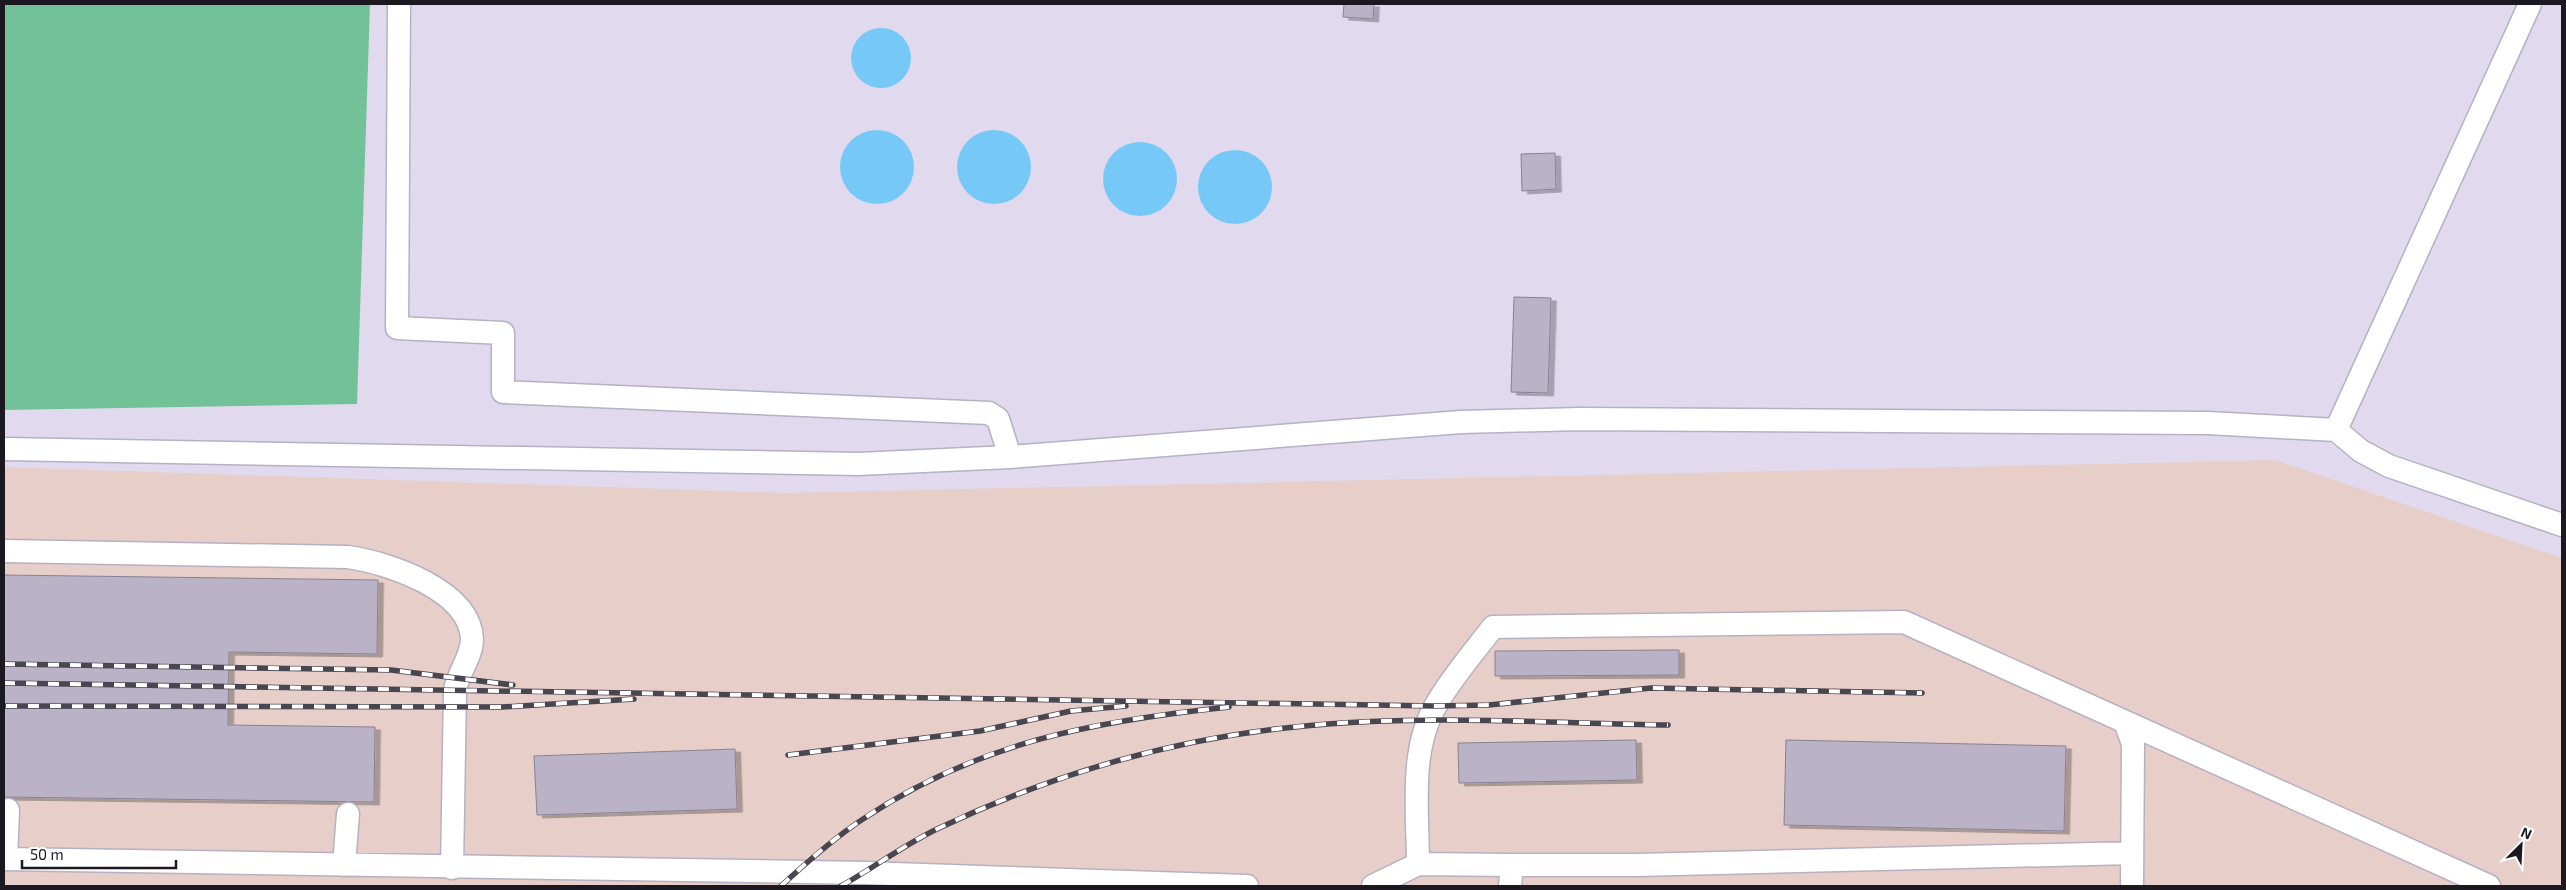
<svg xmlns="http://www.w3.org/2000/svg" width="2566" height="890" viewBox="0 0 2566 890" font-family="'Exo 2',sans-serif">
<style>
.industrial{fill:#e7cec8}
.green{fill:#73c198}
.water{fill:#76c9f6}
.building{fill:#bab3c7;stroke:#888194;filter:url(#shadow)}
.lines{fill:none;stroke-linecap:round;stroke-linejoin:round}
.minor-casing{stroke:#b7b0c4;stroke-width:25}
.minor{stroke:#fff;stroke-width:22}
.rail-casing{stroke:#4a4651;stroke-width:5.5}
.rail{stroke:#fff;stroke-width:4;stroke-dasharray:11;stroke-linecap:butt}
</style>
<defs>
<filter id="shadow"><feDropShadow dx="5.5" dy="3" stdDeviation="0" flood-color="#0004"/></filter>
</defs>
<rect width="100%" height="100%" fill="#e1daef"/>
<path class="industrial" d="M 2275,460 L 2562,558 L 2562,886 L 4,886 L 4,467 L 786,493 Z"/>
<path class="green" d="M 4,4 L 370,4 L 357,404 L 4,410 Z"/>
<path class="water" d="M851 58a30 30 0 1 1 60 0a30 30 0 1 1-60 0Z
M957 167a37 37 0 1 1 74 0a37 37 0 1 1-74 0Z
M840 167a37 37 0 1 1 74 0a37 37 0 1 1-74 0Z
M1103 179a37 37 0 1 1 74 0a37 37 0 1 1-74 0Z
M1198 187a37 37 0 1 1 74 0a37 37 0 1 1-74 0Z"/>
<path class="building" d="M 1344,4 L 1374,4 L 1373,19 L 1343,17 Z
M 1555,153 L 1556,189 L 1522,191 L 1521,154 Z
M 1514,297 L 1551,298 L 1548,393 L 1511,392 Z
M 4,575 L 378,580 L 377,654 L 229,652 L 228,725 L 375,727 L 374,802 L 4,797 Z
M 1679,650 L 1679,675 L 1495,676 L 1495,651 Z
M 1636,740 L 1637,780 L 1459,783 L 1458,743 Z
M 1786,740 L 2066,746 L 2064,831 L 1784,825 Z
M 735,749 L 737,809 L 537,815 L 534,756 Z"/>
<g class="lines">
<defs>
<path id="minor" d="M 399,4 L 397,328 L 503,333 L 503,392 L 989,413 L 998,419 L 1010,457
M 2336,430 L 2530,4
M 4,449 L 858,464 L 1010,457 L 1461,422 L 1579,419 L 2208,423 L 2336,430 L 2361,451 L 2389,466 L 2562,525
M 4,551 L 348,557 C 389,563 470,590 472,639 C 472,657 458,672 455,690 L 452,868
M 2125,722 L 2133,744 L 2132,886
M 4,859 L 865,873 L 1247,886
M 6,859 L 8,810
M 1418,864 C 1418,813 1409,750 1436,705 C 1452,677 1474,652 1493,627 L 1904,622 L 2489,886
M 344,865 L 348,814
M 1512,865 L 1636,865 L 2132,853
M 1373,886 L 1418,864 L 1512,865 L 1510,886"/>
</defs>
<use href="#minor" class="minor-casing"/>
<use href="#minor" class="minor"/>
<defs>
<path id="rail" d="M 4,664 L 391,670 L 513,685
M 4,683 L 1435,706 L 1489,705 L 1651,688 L 1922,693
M 6,706 L 502,707 L 634,699
M 788,755 L 980,731 L 1071,711 L 1126,706
M 781,886 C 807,862 834,838 863,819 C 979,742 1094,721 1229,707
M 841,886 C 873,868 904,845 937,829 C 1044,778 1158,743 1276,729 C 1405,713 1538,723 1668,725"/>
</defs>
<use href="#rail" class="rail-casing"/>
<use href="#rail" class="rail"/>
</g>
<rect width="2566" height="890" fill="none" stroke="#1b1820" stroke-width="10"/>
<g transform="translate(2521 845) rotate(24)" stroke="#ffffff" stroke-width="4" paint-order="stroke">
<path d="M0-4L9 19L0 12L-9 19Z" fill="#1b1820"/>
<text y="-8" font-size="14" font-weight="bold" text-anchor="middle" fill="#1b1820">N</text>
</g>
<path d="M22 860v8h154v-8" fill="none" stroke="#1b1820" stroke-width="2.5"/>
<text x="30" y="860" font-size="15" fill="#1b1820" stroke="#ffffff" stroke-width="4" paint-order="stroke">50 m</text>
</svg>
